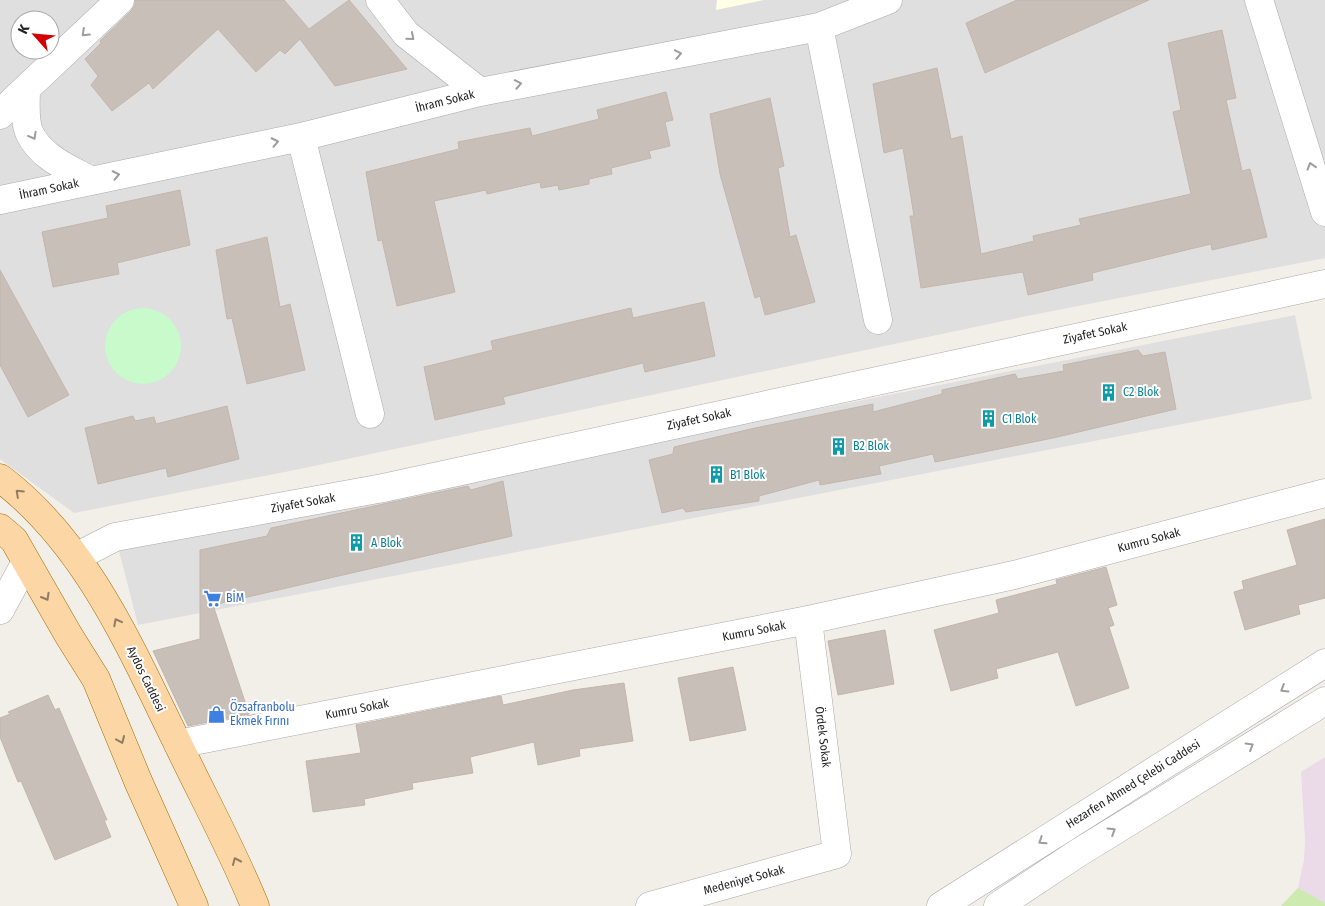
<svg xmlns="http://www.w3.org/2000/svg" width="1325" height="906" viewBox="0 0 1325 906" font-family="'Fira Sans Condensed',sans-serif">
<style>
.residential{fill:#e0dfdf;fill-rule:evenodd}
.industrial{fill:#ebdbe8}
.education{fill:#ffffe5}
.grass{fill:#cdebb0}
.park{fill:#c8facc}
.building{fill:#c7bfb8;stroke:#c4b6ab}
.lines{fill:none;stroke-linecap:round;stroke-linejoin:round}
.minor-casing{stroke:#a9a9a9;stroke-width:29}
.major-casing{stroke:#a06b00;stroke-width:29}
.minor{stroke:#fff;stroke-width:28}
.major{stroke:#fcd6a4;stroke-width:28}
.oneway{stroke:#9c9c9c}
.oneway2{stroke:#8f7c63}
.labels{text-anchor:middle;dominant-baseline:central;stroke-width:4;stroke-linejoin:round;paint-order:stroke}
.street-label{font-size:12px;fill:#222;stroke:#fff}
.culture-label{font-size:12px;fill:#0d838f;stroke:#fff;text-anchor:start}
.shop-label{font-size:12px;fill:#366cbe;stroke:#fff;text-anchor:start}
</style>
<rect width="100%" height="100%" fill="#f2efe9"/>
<path class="residential" d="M 0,0 L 1325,0 L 1325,258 L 1027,316 L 290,471 L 74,513 L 0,459 ZM 20,20 L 50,20 L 50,50 L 20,50 Z
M 1295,315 L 1312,399 L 138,625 L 118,547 Z"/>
<path class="industrial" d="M 1325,757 L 1325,906 L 1281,906 L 1298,888 L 1304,860 L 1305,840 L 1301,772 Z"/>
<path class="education" d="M 717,0 L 764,0 L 716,10 Z"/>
<path class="grass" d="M 1298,888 L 1325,903 L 1325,906 L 1281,906 Z"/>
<path class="park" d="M105 346a38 38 0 1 1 76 0a38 38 0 1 1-76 0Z"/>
<path class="building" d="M 135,0 L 284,0 L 309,29 L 349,0 L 407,69 L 335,86 L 300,39 L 285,54 L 280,50 L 256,72 L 218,29 L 153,89 L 149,83 L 112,111 L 91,85 L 98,76 L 85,59 L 101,43 L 100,41 L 131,11 L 135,5 Z
M 1017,0 L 1149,0 L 985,73 L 966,23 Z
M 1222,30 L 1236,98 L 1226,100 L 1242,171 L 1250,169 L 1267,237 L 1212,250 L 1211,244 L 1092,273 L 1093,280 L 1028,295 L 1023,272 L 921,288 L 910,216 L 914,216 L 903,148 L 884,153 L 873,84 L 937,68 L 951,139 L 962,136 L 981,254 L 1034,241 L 1033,236 L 1081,225 L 1079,219 L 1191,194 L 1173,112 L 1181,110 L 1168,43 Z
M 666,92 L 673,120 L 665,122 L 670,146 L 649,151 L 651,158 L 611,168 L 612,174 L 589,179 L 589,184 L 559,190 L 558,185 L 541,188 L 540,182 L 487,194 L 486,190 L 434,201 L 455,292 L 397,306 L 382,240 L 378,241 L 366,172 L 459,149 L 458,142 L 530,128 L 532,136 L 599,119 L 597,110 Z
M 770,98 L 784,166 L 778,168 L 790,237 L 796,235 L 815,302 L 765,315 L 760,296 L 755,298 L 720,174 L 710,114 Z
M 180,190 L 190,245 L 117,263 L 119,274 L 53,287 L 42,232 L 108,218 L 106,206 Z
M 267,237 L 280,307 L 290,304 L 305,370 L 247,384 L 232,318 L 227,319 L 216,250 Z
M 0,270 L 69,395 L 28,417 L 0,365 Z
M 704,302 L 715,356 L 645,372 L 643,363 L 503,397 L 505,404 L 435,420 L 424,367 L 493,350 L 491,341 L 631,308 L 633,318 Z
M 1138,350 L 1143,356 L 1165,352 L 1176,409 L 1053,438 L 935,462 L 933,454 L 879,466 L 881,474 L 820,485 L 819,480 L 759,496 L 759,501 L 686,512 L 683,508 L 662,513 L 649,460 L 673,454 L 674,447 L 755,428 L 873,404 L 873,412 L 942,394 L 942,390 L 1015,374 L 1018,379 L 1064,371 L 1063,365 Z
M 227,406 L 239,459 L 168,477 L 166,468 L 98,484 L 85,428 L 133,416 L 135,421 L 154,417 L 156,424 Z
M 503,481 L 512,536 L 213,605 L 249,714 L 188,726 L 153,651 L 200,639 L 200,550 L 267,536 L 271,528 L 468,486 L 471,490 Z
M 1325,519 L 1325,598 L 1298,605 L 1300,614 L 1245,630 L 1234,592 L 1244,589 L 1242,581 L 1297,565 L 1287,530 Z
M 1106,567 L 1117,605 L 1108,608 L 1114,625 L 1109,627 L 1129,688 L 1076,706 L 1058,652 L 996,669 L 998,678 L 951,691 L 934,630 L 999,613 L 996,600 L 1057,584 L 1056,580 Z
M 885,630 L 894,684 L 838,695 L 828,641 Z
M 733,667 L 746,730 L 690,741 L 678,678 Z
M 624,683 L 633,741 L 579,749 L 580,756 L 538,765 L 534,742 L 470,757 L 473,773 L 412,783 L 413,789 L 364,799 L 365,805 L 313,812 L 306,761 L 361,753 L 356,725 L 501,696 L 503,705 L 573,690 Z
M 48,695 L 55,710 L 59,708 L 107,820 L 104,820 L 111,837 L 55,860 L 21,781 L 18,782 L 0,737 L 0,718 L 10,714 L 8,712 Z"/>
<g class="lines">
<defs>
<path id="minor" d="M 380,0 L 406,34 L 480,92
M 1259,0 L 1325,212
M 819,27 L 878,320
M 26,89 C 26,102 24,119 29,132 C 40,157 68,168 90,180
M 0,115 L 13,101 L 120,0
M 301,137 L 370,414
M 0,200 L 301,137 L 480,92 L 819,27 L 888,0
M 76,557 L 115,537 L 383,488 L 1325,284
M 0,610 L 26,562
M 178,744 L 808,620 L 1014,575 L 1325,493
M 650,906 L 837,854 L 808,620
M 941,906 L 1325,663
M 998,906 L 1078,853 L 1325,701"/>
<path id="major" d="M 0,478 C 87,544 130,647 177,742 C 203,797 232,849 255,906
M 0,528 L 14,540 L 69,636 L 96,679 L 138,781 L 194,906"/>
</defs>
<use href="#minor" class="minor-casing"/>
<use href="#major" class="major-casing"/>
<use href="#minor" class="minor"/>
<use href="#major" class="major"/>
</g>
<defs><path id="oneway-chevron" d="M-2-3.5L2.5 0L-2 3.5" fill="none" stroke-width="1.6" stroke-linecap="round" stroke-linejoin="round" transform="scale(1.25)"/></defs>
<g class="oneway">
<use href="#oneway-chevron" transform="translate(85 33) rotate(137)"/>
<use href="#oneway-chevron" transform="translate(411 37) rotate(40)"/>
<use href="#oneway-chevron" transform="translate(678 54) rotate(-11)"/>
<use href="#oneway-chevron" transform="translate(518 84) rotate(-11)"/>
<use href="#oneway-chevron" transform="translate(33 136) rotate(61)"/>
<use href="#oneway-chevron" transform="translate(275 142) rotate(-12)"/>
<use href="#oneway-chevron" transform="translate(1311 166) rotate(-107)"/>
<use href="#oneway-chevron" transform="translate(116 175) rotate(-12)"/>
<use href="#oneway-chevron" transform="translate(1284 689) rotate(148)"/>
<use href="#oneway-chevron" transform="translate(1250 746) rotate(-31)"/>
<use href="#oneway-chevron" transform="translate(1112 831) rotate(-32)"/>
<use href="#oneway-chevron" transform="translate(1042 841) rotate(147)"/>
</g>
<g class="oneway2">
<use href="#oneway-chevron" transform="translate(19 493) rotate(-137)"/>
<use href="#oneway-chevron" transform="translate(46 597) rotate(60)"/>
<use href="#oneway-chevron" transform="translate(117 622) rotate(-118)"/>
<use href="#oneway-chevron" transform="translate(121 740) rotate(67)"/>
<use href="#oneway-chevron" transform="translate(236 861) rotate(-114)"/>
</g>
<defs>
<symbol id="building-bare" viewBox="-9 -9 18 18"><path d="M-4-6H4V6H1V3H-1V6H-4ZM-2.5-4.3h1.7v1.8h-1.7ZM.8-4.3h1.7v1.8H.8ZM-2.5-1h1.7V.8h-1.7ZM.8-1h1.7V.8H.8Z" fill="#0f9aa8" stroke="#fff" stroke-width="2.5" paint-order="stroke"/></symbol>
<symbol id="supermarket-bare" viewBox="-9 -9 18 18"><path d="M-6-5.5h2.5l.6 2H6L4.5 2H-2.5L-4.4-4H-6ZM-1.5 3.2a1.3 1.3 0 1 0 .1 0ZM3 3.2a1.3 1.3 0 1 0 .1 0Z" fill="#3f7fe0" stroke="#fff" stroke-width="2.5" paint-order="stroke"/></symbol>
<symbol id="shop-bare" viewBox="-9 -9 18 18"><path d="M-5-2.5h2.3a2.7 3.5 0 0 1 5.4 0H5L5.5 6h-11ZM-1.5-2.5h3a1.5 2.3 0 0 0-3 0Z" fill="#3f7fe0" stroke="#fff" stroke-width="2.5" paint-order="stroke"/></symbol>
</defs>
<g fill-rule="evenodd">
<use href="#building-bare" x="1096" y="380" width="25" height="25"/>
<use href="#building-bare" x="976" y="406" width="25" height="25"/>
<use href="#building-bare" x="826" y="434" width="25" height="25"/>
<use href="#building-bare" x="704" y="462" width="25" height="25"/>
<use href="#building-bare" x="344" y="530" width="25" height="25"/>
<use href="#supermarket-bare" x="200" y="586" width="25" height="25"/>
<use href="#shop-bare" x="204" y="702" width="25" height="25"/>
</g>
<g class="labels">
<g class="street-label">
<text transform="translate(445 101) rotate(-14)">İhram Sokak</text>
<text transform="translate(49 189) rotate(-12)">İhram Sokak</text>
<text transform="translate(1095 333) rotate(-12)">Ziyafet Sokak</text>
<text transform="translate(699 419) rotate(-12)">Ziyafet Sokak</text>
<text transform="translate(303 503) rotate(-10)">Ziyafet Sokak</text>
<text transform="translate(1149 540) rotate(-15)">Kumru Sokak</text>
<text transform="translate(754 631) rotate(-11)">Kumru Sokak</text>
<text transform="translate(146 679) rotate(64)">Aydos Caddesi</text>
<text transform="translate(357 709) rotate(-11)">Kumru Sokak</text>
<text transform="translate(823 737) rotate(83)">Ördek Sokak</text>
<text transform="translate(1133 784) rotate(-32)">Hezarfen Ahmed Çelebi Caddesi</text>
<text transform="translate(744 880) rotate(-15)">Medeniyet Sokak</text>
</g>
<g class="culture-label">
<text x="1123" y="392">C2 Blok</text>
<text x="1002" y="419">C1 Blok</text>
<text x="853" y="446">B2 Blok</text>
<text x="730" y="475">B1 Blok</text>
<text x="371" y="543">A Blok</text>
</g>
<g class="shop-label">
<text x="226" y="598">BİM</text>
<text x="230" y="707">Özsafranbolu<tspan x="230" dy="14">Ekmek Fırını</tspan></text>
</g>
</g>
<g transform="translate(35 35) rotate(297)"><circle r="24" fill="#ffffff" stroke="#a7a7a7"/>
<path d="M0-4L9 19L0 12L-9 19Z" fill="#d40000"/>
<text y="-8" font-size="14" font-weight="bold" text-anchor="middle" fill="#222222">K</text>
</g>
</svg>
